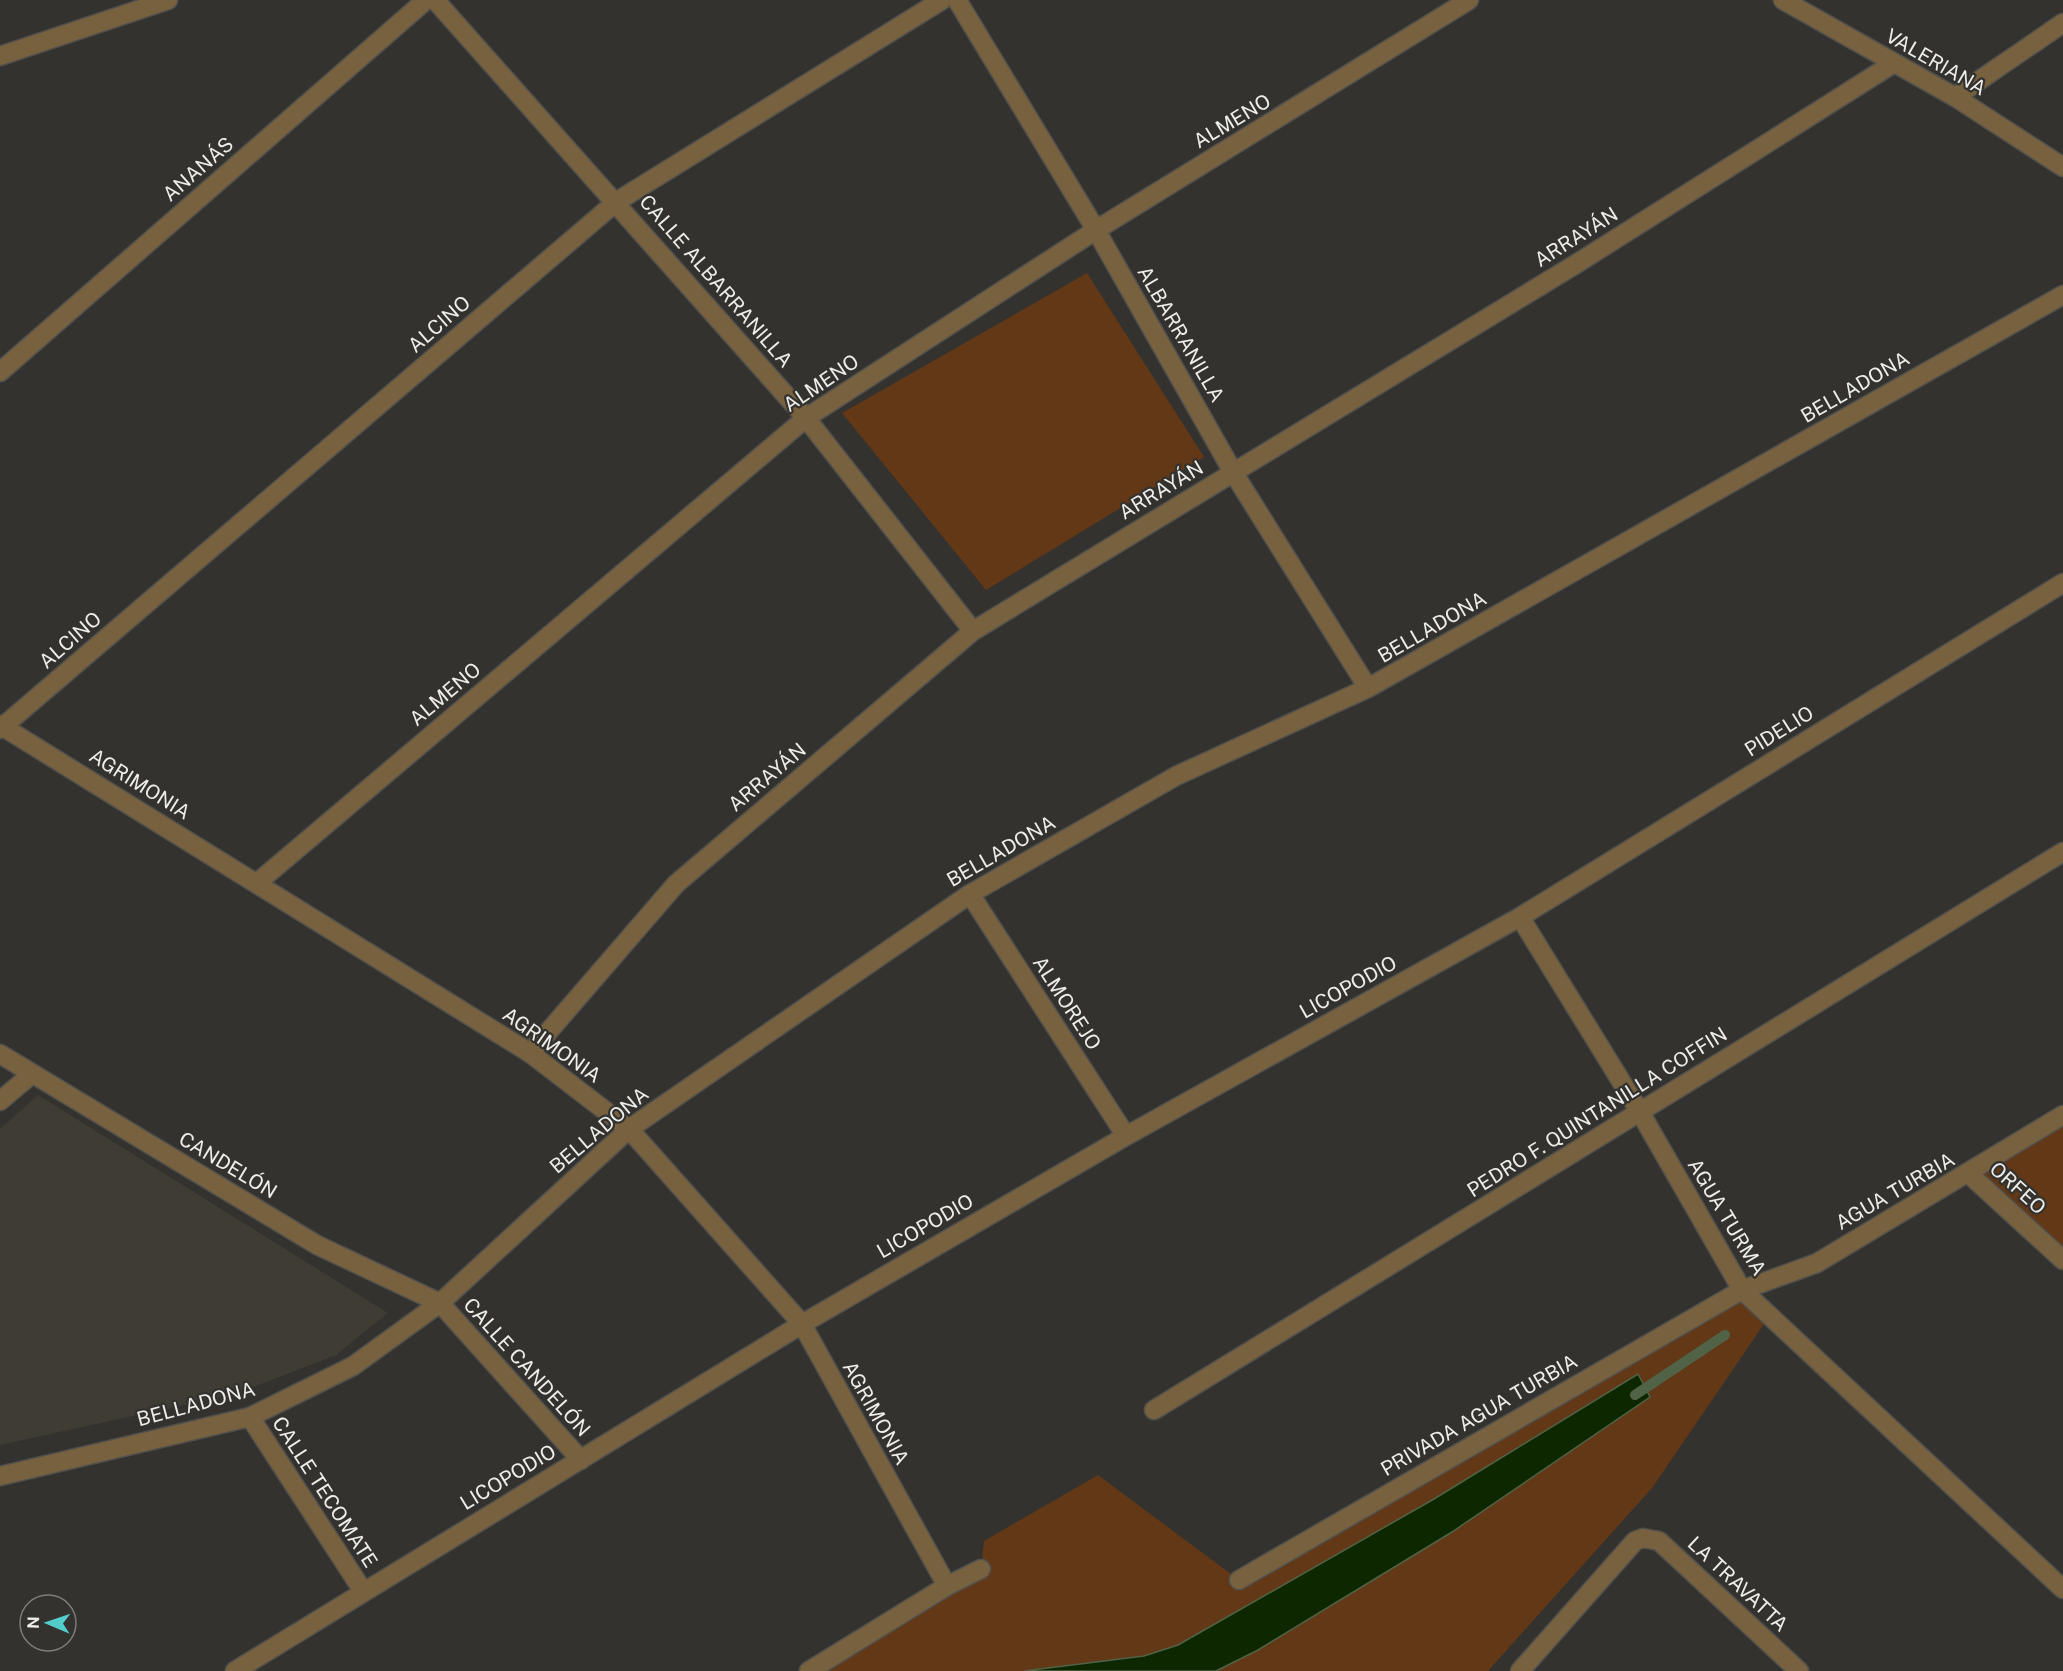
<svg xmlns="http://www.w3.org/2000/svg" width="2063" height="1671" viewBox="0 0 2063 1671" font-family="'Public Sans',sans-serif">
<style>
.built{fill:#3f3c33}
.green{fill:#623817}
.water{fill:#0d2800;stroke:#506346;stroke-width:1.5}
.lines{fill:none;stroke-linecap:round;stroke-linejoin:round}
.stream{stroke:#506346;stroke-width:10}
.street-casing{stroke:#51504d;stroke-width:21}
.street{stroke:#78613e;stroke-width:18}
.labels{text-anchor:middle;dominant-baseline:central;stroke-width:4.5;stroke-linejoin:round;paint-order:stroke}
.street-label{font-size:20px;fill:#ededea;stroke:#33322f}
</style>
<rect width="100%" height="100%" fill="#33322f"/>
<path class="built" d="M 38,1095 L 388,1313 L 336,1355 L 238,1393 L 0,1445 L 0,1129 Z"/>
<path class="green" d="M 1087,273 L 1204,457 L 986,590 L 842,413 Z
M 2063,1115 L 2063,1260 L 1969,1174 Z
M 1742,1290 L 1764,1324 L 1652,1488 L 1488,1671 L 813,1671 L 981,1569 L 984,1541 L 1098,1475 L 1239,1580 Z"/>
<path class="water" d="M 1638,1374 L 1650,1397 L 1452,1532 L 1258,1650 L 1216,1671 L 1024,1671 L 1144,1656 L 1178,1645 L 1434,1499 Z"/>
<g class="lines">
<path class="stream" d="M 1635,1395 L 1725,1335"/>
<defs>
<path id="street" d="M 435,0 L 806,418 L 973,631
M 957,0 L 1096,230 L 1233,472 L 1368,688
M 1783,0 L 1955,97 L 2063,167
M 0,56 L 168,0
M 1955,97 L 2063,23
M 0,372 L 426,0
M 0,725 L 530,1053 L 629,1129 L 802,1324 L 947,1586
M 0,729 L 616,202 L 942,0
M 257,883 L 806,418 L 1096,230 L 1469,0
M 970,894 L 1126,1136
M 1520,917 L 1640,1112 L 1742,1290 L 2063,1589
M 530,1053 L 676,884 L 973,631 L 1576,264 L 1894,63
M 0,1054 L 317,1245 L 440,1303 L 581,1460
M 0,1101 L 32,1074
M 1969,1174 L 2063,1260
M 1154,1410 L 2063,852
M 250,1417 L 363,1591
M 0,1476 L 250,1417 L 353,1366 L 440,1303 L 629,1129 L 970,894 L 1176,776 L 1368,688 L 2063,295
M 1239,1580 L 1742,1290 L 1817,1263 L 2063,1115
M 235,1671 L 802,1324 L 1126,1136 L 1520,917 L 2063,583
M 809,1671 L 947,1586 L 981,1569
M 1520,1671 L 1635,1541 L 1643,1538 L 1659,1541 L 1799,1671"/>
</defs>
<use href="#street" class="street-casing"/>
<use href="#street" class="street"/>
</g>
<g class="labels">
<g class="street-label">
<text transform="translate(1936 62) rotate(30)">VALERIANA</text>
<text transform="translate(1232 121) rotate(-31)">ALMENO</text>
<text transform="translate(198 169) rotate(-41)">ANANÁS</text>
<text transform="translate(1576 237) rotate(-32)">ARRAYÁN</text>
<text transform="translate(716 281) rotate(49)">CALLE ALBARRANILLA</text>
<text transform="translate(439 324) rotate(-41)">ALCINO</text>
<text transform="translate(1181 334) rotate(60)">ALBARRANILLA</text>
<text transform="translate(821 383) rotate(-34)">ALMENO</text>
<text transform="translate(1855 387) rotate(-30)">BELLADONA</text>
<text transform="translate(1161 490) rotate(-31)">ARRAYÁN</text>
<text transform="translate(1432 627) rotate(-30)">BELLADONA</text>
<text transform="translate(70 640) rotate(-41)">ALCINO</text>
<text transform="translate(445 694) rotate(-40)">ALMENO</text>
<text transform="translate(1779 731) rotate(-32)">PIDELIO</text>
<text transform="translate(767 777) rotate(-40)">ARRAYÁN</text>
<text transform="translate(140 784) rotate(32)">AGRIMONIA</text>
<text transform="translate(1001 851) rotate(-30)">BELLADONA</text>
<text transform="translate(1348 987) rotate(-29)">LICOPODIO</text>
<text transform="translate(1067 1003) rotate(57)">ALMOREJO</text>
<text transform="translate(552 1045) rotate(35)">AGRIMONIA</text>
<text transform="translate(1597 1112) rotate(-32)">PEDRO F. QUINTANILLA COFFIN</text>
<text transform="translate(599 1130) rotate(-40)">BELLADONA</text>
<text transform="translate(228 1165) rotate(31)">CANDELÓN</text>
<text transform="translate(2018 1188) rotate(42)">ORFEO</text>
<text transform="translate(1895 1191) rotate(-30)">AGUA TURBIA</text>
<text transform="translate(1727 1217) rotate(59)">AGUA TURMA</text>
<text transform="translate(925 1226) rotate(-30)">LICOPODIO</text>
<text transform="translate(527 1367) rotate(48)">CALLE CANDELÓN</text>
<text transform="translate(196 1404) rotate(-15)">BELLADONA</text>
<text transform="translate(876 1413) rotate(61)">AGRIMONIA</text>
<text transform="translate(1479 1415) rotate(-30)">PRIVADA AGUA TURBIA</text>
<text transform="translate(508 1477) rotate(-31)">LICOPODIO</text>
<text transform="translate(325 1492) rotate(57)">CALLE TECOMATE</text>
<text transform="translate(1738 1584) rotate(43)">LA TRAVATTA</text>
</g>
</g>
<g transform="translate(48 1623) rotate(272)"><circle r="28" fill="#33322f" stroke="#7d7d7a" stroke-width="1.5"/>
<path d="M0-4.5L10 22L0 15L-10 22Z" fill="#53cdcb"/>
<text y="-9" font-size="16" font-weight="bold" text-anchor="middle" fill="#ededea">N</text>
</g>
</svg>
